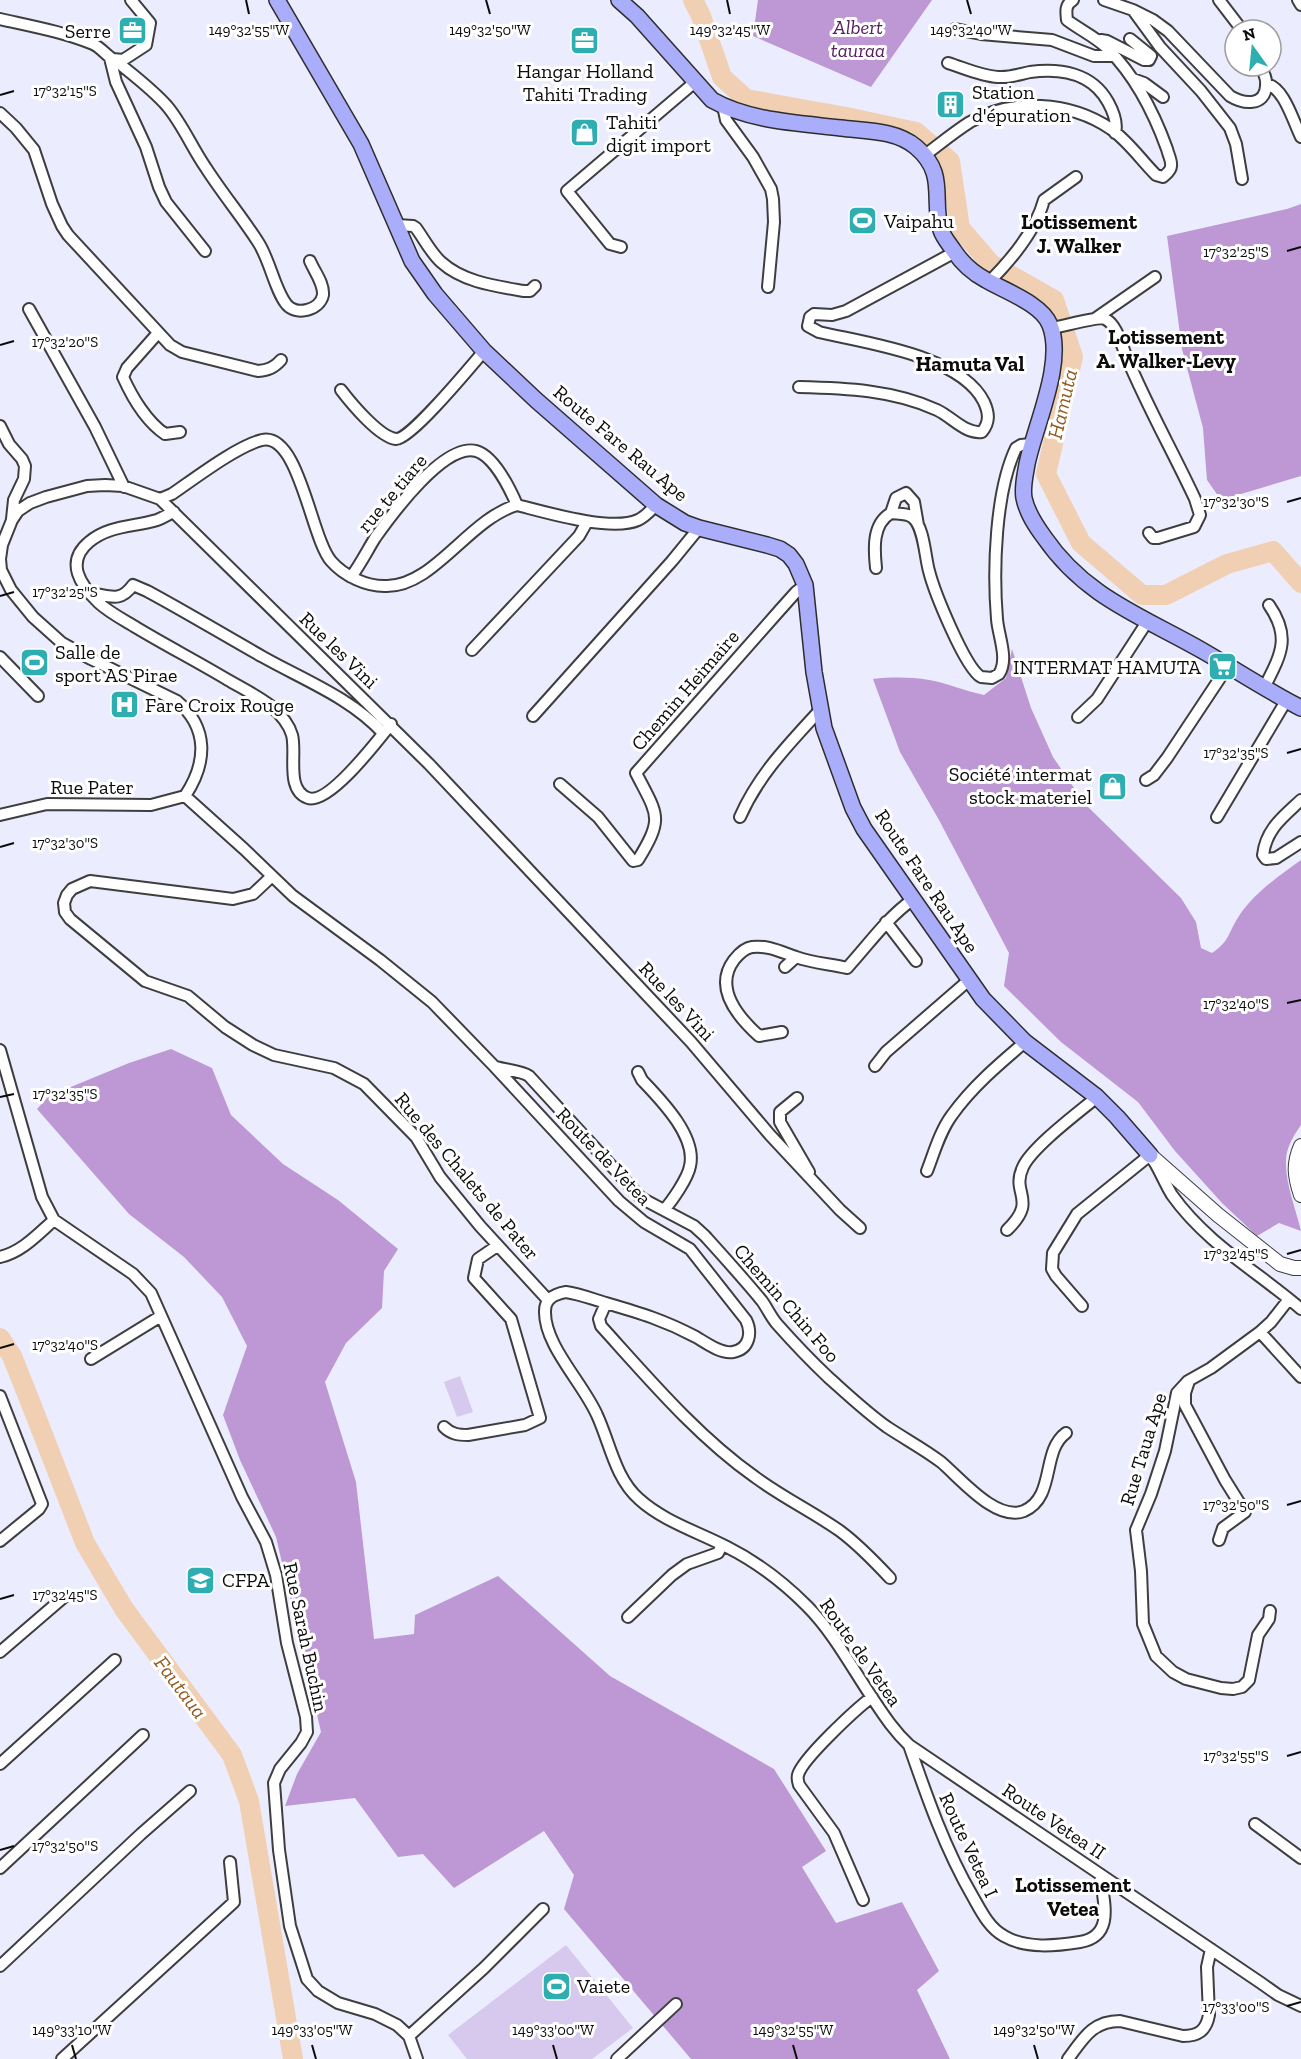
<svg xmlns="http://www.w3.org/2000/svg" width="1301" height="2059" viewBox="0 0 1301 2059" font-family="'Zilla Slab',serif">
<style>
.forest{fill:#bd98d4}
.pitch{fill:#d7c8ed}
.lines{fill:none;stroke-linecap:round;stroke-linejoin:round}
.river{stroke:#f1cfb3;stroke-width:20}
.minor-casing{stroke:#3e3e3e;stroke-width:14}
.tertiary-casing{stroke:#3e3e3e;stroke-width:16}
.secondary-casing{stroke:#2d2d2d;stroke-width:18}
.minor{stroke:#fff;stroke-width:10}
.tertiary{stroke:#fff;stroke-width:14}
.secondary{stroke:#aaadf9;stroke-width:15}
.ticks{fill:none;stroke:#0b0b0b;stroke-width:2}
.labels{text-anchor:middle;dominant-baseline:central;stroke-width:6;stroke-linejoin:round;paint-order:stroke}
.park-label{font-size:20px;font-style:italic;fill:#55215d;stroke:#fff}
.poi-label{font-size:20px;fill:#0b0b0b;stroke:#fff;text-anchor:start}
.street-label{font-size:20px;fill:#0b0b0b;stroke:#fff}
.neighbourhood-label{font-size:21px;font-weight:bold;fill:#0b0b0b;stroke:#fff}
.water-label{font-size:21px;font-style:italic;fill:#93591e;stroke:#fff}
.ticks-label{font-size:15px;text-anchor:middle;fill:#0b0b0b;stroke:#fff;stroke-width:6;stroke-linejoin:round;paint-order:stroke}
</style>
<rect width="100%" height="100%" fill="#ebedfe"/>
<path class="forest" d="M 758,0 L 932,0 L 871,87 L 753,36 Z
M 1301,204 L 1301,476 L 1221,500 L 1207,480 L 1203,428 L 1182,349 L 1167,236 L 1287,209 Z
M 1012,649 L 1031,708 L 1053,757 L 1085,804 L 1181,898 L 1196,922 L 1201,948 L 1212,953 C 1231,940 1227,934 1239,916 C 1254,893 1279,876 1301,860 L 1301,1125 C 1294,1135 1286,1148 1286,1160 C 1285,1183 1296,1209 1301,1231 L 1279,1223 L 1257,1236 L 1222,1203 L 1175,1151 L 1138,1102 L 1061,1042 L 1004,986 L 1009,953 L 939,820 L 900,752 L 873,679 C 892,677 910,677 929,680 C 947,683 965,691 984,695 L 1006,678 Z
M 171,1049 L 212,1068 L 231,1115 L 283,1164 L 338,1200 L 398,1249 L 384,1271 L 382,1308 L 346,1343 L 325,1382 L 356,1482 L 374,1639 L 414,1634 L 415,1615 L 498,1576 L 610,1676 L 774,1769 L 826,1851 L 802,1867 L 836,1923 L 902,1902 L 939,1971 L 917,1990 L 950,2059 L 691,2059 L 564,1909 L 574,1875 L 544,1831 L 454,1888 L 423,1854 L 398,1857 L 355,1798 L 285,1806 L 297,1774 L 321,1732 L 276,1537 L 240,1460 L 223,1415 L 247,1346 L 222,1297 L 184,1257 L 129,1214 L 37,1109 L 49,1096 L 129,1063 Z"/>
<path class="pitch" d="M 460,1376 L 473,1412 L 457,1417 L 444,1382 Z
M 566,1945 L 633,2028 L 592,2059 L 467,2059 L 448,2035 Z"/>
<g class="lines">
<path class="river" d="M 693,0 L 701,16 L 722,77 L 746,99 L 846,117 L 916,132 L 950,161 L 960,228 L 991,264 L 1054,300 L 1073,357 L 1046,474 L 1081,543 L 1142,595 L 1166,595 L 1227,564 L 1273,551 L 1301,583
M 0,1338 L 12,1356 L 35,1414 L 85,1543 L 124,1609 L 232,1755 L 249,1801 L 293,2059"/>
<defs>
<path id="minor" d="M 1104,0 L 1133,10 L 1153,20 L 1168,31 L 1230,96 C 1243,104 1265,107 1266,86 C 1267,80 1263,71 1260,66
M 1219,0 L 1242,30
M 1298,0 L 1301,5
M 1133,10 L 1160,47 L 1201,91 L 1230,128 L 1236,144 L 1242,179
M 0,19 C 31,26 64,32 93,44 C 102,48 107,57 116,61 C 133,75 152,89 167,106 C 183,125 192,148 206,168 C 222,193 242,217 258,242 C 270,260 275,291 287,305 C 297,316 320,310 323,295 C 324,283 314,271 310,261
M 955,29 L 981,34 L 1052,40 L 1094,56 L 1114,56
M 1101,40 L 1107,41 L 1144,60 L 1149,60 L 1151,56 L 1130,39
M 110,58 L 116,82 L 146,147 L 159,187 L 166,202 L 205,251
M 113,59 L 123,60 L 146,45 L 150,23 L 131,0
M 948,63 C 964,68 981,76 998,77 C 1009,78 1020,74 1030,72 C 1060,68 1092,73 1108,102 C 1113,111 1118,122 1115,133
M 1133,79 L 1144,83 L 1163,97
M 1266,84 C 1284,87 1293,121 1301,137
M 723,106 L 726,120 L 753,157 L 771,189 L 773,199 L 774,222 L 768,287
M 0,113 L 16,128 L 34,150 L 52,204 L 62,226 L 68,235 L 170,345 L 182,352 L 258,371 C 268,370 274,368 281,360
M 925,155 C 940,144 954,132 970,122 C 1013,98 1070,101 1111,129 C 1129,142 1141,160 1156,175 L 1163,177 C 1166,174 1171,171 1171,166 C 1172,161 1168,154 1167,149 C 1154,113 1135,76 1108,49 C 1096,37 1080,30 1067,20 C 1066,11 1065,5 1073,0
M 397,225 L 413,226 L 416,228 C 424,239 431,253 441,262 C 463,282 495,286 524,291 L 530,291 L 535,286
M 621,247 L 610,244 L 567,191 L 695,82
M 989,282 C 1011,260 1036,230 1044,200 L 1076,177
M 29,309 L 95,427 L 124,487
M 1096,318 L 1155,277
M 1051,328 C 1061,327 1098,316 1105,319 C 1117,324 1122,347 1127,358 C 1147,406 1173,452 1195,499 L 1200,515 L 1194,527 L 1158,538 L 1153,538 L 1149,533
M 158,333 L 127,368 L 123,377 C 132,397 147,422 165,434 L 180,432
M 799,387 C 845,388 894,390 937,410 C 952,417 965,434 982,432 C 990,422 989,413 984,402 C 961,355 865,343 819,332 L 808,326 L 810,317 L 814,314 L 832,315 L 846,311 L 955,252
M 341,390 C 351,403 379,437 396,439 C 410,440 472,365 484,351
M 0,426 L 9,444 L 22,459 L 25,466 L 24,479 L 14,500 L 12,519
M 160,499 L 172,494 C 194,479 237,446 262,440 C 299,432 311,538 331,561 C 344,576 367,587 387,586 C 434,586 469,519 517,505 C 545,512 611,532 638,520 C 645,517 651,510 656,505
M 174,512 C 168,514 163,518 157,520 C 134,527 109,525 89,542 C 65,562 80,585 99,603 C 110,613 124,620 137,628 C 167,646 198,662 228,680 C 242,688 258,696 271,706 C 279,713 289,724 292,735 C 297,753 285,790 308,798 C 329,805 378,740 391,724
M 891,513 L 896,498 L 906,493 L 914,502 L 918,525
M 876,568 C 874,549 872,524 891,513 C 898,514 908,513 913,518 C 924,527 925,557 929,571 C 934,591 965,668 981,677 L 992,678 L 999,674 C 1009,659 998,635 997,619 C 993,571 995,492 1016,448 L 1021,445 L 1031,444
M 351,577 C 360,565 367,551 375,538 C 392,514 444,443 476,451 C 494,456 510,489 517,505
M 90,593 C 110,596 120,603 133,585 L 147,591 C 186,612 224,635 263,657 C 304,680 351,698 383,733
M 472,650 L 579,536 L 587,522
M 0,657 L 38,696
M 1264,688 C 1280,656 1292,638 1269,605
M 533,716 L 672,561 L 699,528
M 1078,717 L 1097,699 L 1147,622
M 1146,780 L 1154,775 L 1167,758 L 1228,666
M 560,784 L 598,817 L 633,861 L 638,860 C 664,817 658,816 636,773 L 779,611 L 796,592 L 805,585
M 185,796 L 244,849 L 293,896 L 380,960 L 432,1002 L 495,1067 L 619,1201 L 644,1222 L 690,1249 L 746,1320 C 752,1332 750,1349 733,1352 C 721,1354 706,1343 696,1337 C 664,1320 640,1313 606,1303 C 592,1299 580,1294 566,1292 C 555,1294 545,1298 545,1311 C 544,1345 583,1383 597,1415 C 610,1443 615,1478 639,1499 C 663,1521 698,1532 727,1547 C 757,1562 783,1582 807,1606 C 834,1633 853,1670 875,1702 C 885,1717 895,1732 909,1745 L 1261,1983 L 1278,1995 L 1301,2006
M 185,796 C 207,763 209,728 177,701 L 91,659 L 62,643 L 33,617 L 11,590 L 1,570 L 0,559 L 2,545 L 12,520 L 18,511 L 30,503 L 46,497 L 87,486 L 105,485 L 123,486 L 160,499 L 429,764 L 691,1042 L 770,1135 L 840,1210 L 860,1228
M 1301,800 C 1283,817 1266,829 1263,855 L 1266,859 L 1276,858 L 1301,842
M 0,815 L 47,804 L 151,805 L 185,796
M 740,817 C 759,774 789,744 820,710
M 1217,817 L 1286,701
M 271,877 L 253,894 L 233,899 L 90,881 L 72,889 L 67,895 L 64,903 L 65,912 L 70,919 L 145,981 L 188,996 L 225,1027 L 253,1045 L 274,1055 L 334,1068 L 364,1084 L 416,1137 L 440,1177 L 480,1226 L 548,1300
M 886,922 L 916,961
M 785,967 L 796,957
M 782,1032 L 759,1036 C 739,1018 713,988 734,960 C 738,955 744,948 752,947 C 768,945 781,952 796,957 C 812,963 831,964 847,968 C 869,944 886,919 912,900
M 0,1050 L 42,1197 L 54,1220 C 38,1234 22,1252 0,1257
M 875,1066 L 886,1052 L 969,980
M 496,1067 C 506,1070 522,1071 529,1076 L 641,1198 L 694,1226 L 705,1236 C 724,1257 744,1279 762,1301 C 767,1308 771,1317 777,1324 C 793,1342 810,1360 828,1377 C 847,1394 866,1412 887,1427 C 905,1439 924,1449 941,1462 C 960,1478 996,1522 1024,1511 C 1056,1497 1041,1451 1066,1433
M 638,1072 L 642,1080 C 660,1099 697,1136 690,1166 C 688,1178 672,1201 664,1210
M 797,1098 L 780,1112 L 780,1122 L 809,1172
M 927,1171 C 934,1153 940,1131 952,1115 C 972,1087 999,1064 1025,1042
M 54,1220 L 133,1274 L 151,1293 L 242,1497 L 266,1542 L 276,1575 L 287,1643 L 306,1717 L 307,1732 L 301,1743 L 280,1769 L 274,1783 L 279,1850 L 290,1926 L 307,1979 L 318,1991 L 338,2003 L 375,2014 L 397,2025 L 409,2036 L 417,2059
M 1007,1230 C 1039,1199 1010,1194 1023,1167 C 1032,1147 1079,1112 1097,1097
M 606,1303 L 599,1319 L 601,1326 C 649,1379 697,1436 755,1477 C 782,1497 813,1512 840,1531 C 859,1545 875,1562 890,1578
M 1082,1306 L 1056,1276 L 1052,1269 L 1053,1253 L 1077,1214 L 1150,1155 C 1159,1168 1164,1182 1172,1195 C 1206,1243 1258,1272 1301,1309
M 1260,1332 L 1301,1377
M 91,1359 L 161,1316
M 1189,1381 L 1185,1393 L 1185,1405 L 1225,1480 L 1245,1512 L 1223,1528 L 1219,1540
M 0,1396 L 42,1504 L 39,1509 L 0,1541
M 444,1427 C 451,1434 458,1435 468,1435 L 525,1425 L 540,1418 L 511,1319 L 474,1278 L 478,1259 L 497,1246
M 1270,1611 L 1269,1619 L 1258,1635 L 1249,1680 L 1242,1687 L 1233,1689 L 1221,1688 L 1186,1679 L 1173,1672 L 1156,1656 L 1143,1624 L 1141,1571 L 1136,1530 L 1151,1494 L 1165,1451 L 1177,1393 L 1188,1381 L 1211,1368 L 1260,1332 L 1271,1322 L 1289,1299
M 628,1617 L 672,1575 L 687,1564 L 718,1553 L 722,1545
M 0,1652 L 64,1597
M 909,1745 C 927,1797 945,1849 973,1897 C 981,1911 989,1928 1004,1936 C 1026,1949 1055,1946 1080,1942 C 1116,1936 1103,1900 1100,1874
M 0,1764 L 115,1660
M 1255,1824 L 1301,1858
M 0,1868 L 143,1735
M 863,1900 L 834,1833 L 799,1785 C 798,1782 797,1779 798,1775 C 802,1759 856,1709 872,1697
M 0,1966 L 141,1834 L 190,1791
M 409,2036 L 484,1968 L 543,1909
M 62,2059 L 234,1902 L 230,1862
M 617,2059 L 676,2004
M 1068,2059 C 1083,2039 1092,2021 1120,2021 L 1183,2036 C 1198,2036 1206,2031 1209,2015 L 1207,1967 L 1211,1949"/>
<path id="tertiary" d="M 1301,1146 C 1293,1164 1295,1177 1301,1195
M 1150,1155 L 1218,1215 L 1280,1264 L 1294,1268 L 1301,1268"/>
<path id="secondary" d="M 277,0 L 361,144 L 412,261 L 435,294 L 484,351 L 536,400 L 656,505 L 685,523 L 699,528 L 767,545 L 780,549 L 789,555 L 796,564 L 805,585 L 814,672 L 824,728 L 853,808 L 864,829 L 983,999 L 1025,1042 L 1097,1097 L 1117,1117 L 1150,1155
M 619,0 L 637,16 L 712,100 C 749,121 798,123 841,128 C 866,131 896,130 916,147 C 948,174 931,200 941,230 C 943,237 950,245 954,251 C 962,263 973,273 986,280 C 1005,291 1042,304 1050,325 C 1065,363 1035,425 1027,464 C 1025,476 1022,487 1024,498 C 1027,513 1036,526 1044,537 C 1086,598 1142,616 1203,651 C 1236,670 1268,691 1301,708"/>
</defs>
<use href="#minor" class="minor-casing"/>
<use href="#tertiary" class="tertiary-casing"/>
<use href="#secondary" class="secondary-casing"/>
<use href="#minor" class="minor"/>
<use href="#tertiary" class="tertiary"/>
<use href="#secondary" class="secondary"/>
</g>
<path class="ticks" d="M 246,0 L 249,14M 486,0 L 490,14M 727,0 L 730,14M 967,0 L 971,14M 0,95 L 14,91M 1287,251 L 1301,247M 0,345 L 14,341M 1287,502 L 1301,498M 0,596 L 14,592M 1287,753 L 1301,749M 0,847 L 14,843M 1287,1003 L 1301,1000M 0,1097 L 14,1094M 1287,1254 L 1301,1250M 0,1348 L 14,1344M 1287,1505 L 1301,1501M 0,1599 L 14,1595M 1287,1756 L 1301,1752M 0,1850 L 14,1846M 1287,2006 L 1301,2002M 72,2045 L 76,2059M 312,2045 L 316,2059M 553,2045 L 557,2059M 793,2045 L 797,2059M 1034,2045 L 1038,2059"/>
<defs>
<symbol id="office-square" viewBox="-11 -11 22 22"><rect x="-9" y="-9" width="18" height="18" rx="4" fill="#2eaeb0" stroke="#fff"/><path d="M-6-3h4V-5.5h4V-3h4V5H-6ZM-1-4.5V-3h2v-1.5ZM-6 0V1H6V0Z" fill="#fff"/></symbol>
<symbol id="building-square" viewBox="-11 -11 22 22"><rect x="-9" y="-9" width="18" height="18" rx="4" fill="#2eaeb0" stroke="#fff"/><path d="M-4-6H4V6H1V3H-1V6H-4ZM-2.5-4.3h1.7v1.8h-1.7ZM.8-4.3h1.7v1.8H.8ZM-2.5-1h1.7V.8h-1.7ZM.8-1h1.7V.8H.8Z" fill="#fff"/></symbol>
<symbol id="shop-square" viewBox="-11 -11 22 22"><rect x="-9" y="-9" width="18" height="18" rx="4" fill="#2eaeb0" stroke="#fff"/><path d="M-5-2.5h2.3a2.7 3.5 0 0 1 5.4 0H5L5.5 6h-11ZM-1.5-2.5h3a1.5 2.3 0 0 0-3 0Z" fill="#fff"/></symbol>
<symbol id="stadium-square" viewBox="-11 -11 22 22"><rect x="-9" y="-9" width="18" height="18" rx="4" fill="#2eaeb0" stroke="#fff"/><path d="M0-5a6.5 5 0 1 0 0 10a6.5 5 0 1 0 0-10ZM-3.5-1.8h7v3.6h-7Z" fill="#fff"/></symbol>
<symbol id="supermarket-square" viewBox="-11 -11 22 22"><rect x="-9" y="-9" width="18" height="18" rx="4" fill="#2eaeb0" stroke="#fff"/><path d="M-6-5.5h2.5l.6 2H6L4.5 2H-2.5L-4.4-4H-6ZM-1.5 3.2a1.3 1.3 0 1 0 .1 0ZM3 3.2a1.3 1.3 0 1 0 .1 0Z" fill="#fff"/></symbol>
<symbol id="hospital-square" viewBox="-11 -11 22 22"><rect x="-9" y="-9" width="18" height="18" rx="4" fill="#2eaeb0" stroke="#fff"/><path d="M-5-5h3v3.5h4V-5h3V5h-3V1.5h-4V5h-3Z" fill="#fff"/></symbol>
<symbol id="university-square" viewBox="-11 -11 22 22"><rect x="-9" y="-9" width="18" height="18" rx="4" fill="#2eaeb0" stroke="#fff"/><path d="M0-5L7-2L0 1L-7-2ZM-4 1L0 2.5L4 1V4Q0 6-4 4Z" fill="#fff"/></symbol>
</defs>
<g fill-rule="evenodd">
<use href="#office-square" x="116" y="14" width="33" height="33"/>
<use href="#office-square" x="568" y="24" width="33" height="33"/>
<use href="#building-square" x="934" y="88" width="33" height="33"/>
<use href="#shop-square" x="568" y="116" width="33" height="33"/>
<use href="#stadium-square" x="846" y="204" width="33" height="33"/>
<use href="#stadium-square" x="18" y="646" width="33" height="33"/>
<use href="#supermarket-square" x="1206" y="650" width="33" height="33"/>
<use href="#hospital-square" x="108" y="688" width="33" height="33"/>
<use href="#shop-square" x="1096" y="770" width="33" height="33"/>
<use href="#university-square" x="184" y="1564" width="33" height="33"/>
<use href="#stadium-square" x="540" y="1970" width="33" height="33"/>
</g>
<g class="labels">
<g class="park-label">
<text x="858" y="27">Albert<tspan x="858" dy="23">tauraa</tspan></text>
</g>
<g class="poi-label">
<text x="111" y="31" text-anchor="end">Serre</text>
<text x="585" y="71" text-anchor="middle">Hangar Holland<tspan x="585" dy="23">Tahiti Trading</tspan></text>
<text x="972" y="92">Station<tspan x="972" dy="23">d'épuration</tspan></text>
<text x="606" y="122">Tahiti<tspan x="606" dy="23">digit import</tspan></text>
<text x="884" y="221">Vaipahu</text>
<text x="55" y="652">Salle de<tspan x="55" dy="23">sport AS Pirae</tspan></text>
<text x="1201" y="667" text-anchor="end">INTERMAT HAMUTA</text>
<text x="145" y="705">Fare Croix Rouge</text>
<text x="1092" y="774" text-anchor="end">Société intermat<tspan x="1092" dy="23">stock materiel</tspan></text>
<text x="222" y="1580">CFPA</text>
<text x="577" y="1986">Vaiete</text>
</g>
<g class="street-label">
<text transform="translate(621 443) rotate(40)">Route Fare Rau Ape</text>
<text transform="translate(392 493) rotate(-50)">rue te tiare</text>
<text transform="translate(339 650) rotate(44)">Rue les Vini</text>
<text transform="translate(685 690) rotate(-49)">Chemin Heimaire</text>
<text x="92" y="787">Rue Pater</text>
<text transform="translate(927 881) rotate(56)">Route Fare Rau Ape</text>
<text transform="translate(677 1001) rotate(47)">Rue les Vini</text>
<text transform="translate(604 1156) rotate(46)">Route de Vetea</text>
<text transform="translate(467 1176) rotate(50)">Rue des Chalets de Pater</text>
<text transform="translate(787 1303) rotate(49)">Chemin Chin Foo</text>
<text transform="translate(1143 1449) rotate(-73)">Rue Taua Ape</text>
<text transform="translate(306 1637) rotate(78)">Rue Sarah Buchin</text>
<text transform="translate(861 1652) rotate(55)">Route de Vetea</text>
<text transform="translate(1054 1821) rotate(34)">Route Vetea II</text>
<text transform="translate(969 1845) rotate(65)">Route Vetea I</text>
</g>
<g class="neighbourhood-label">
<text x="1079" y="221">Lotissement<tspan x="1079" dy="24">J. Walker</tspan></text>
<text x="1166" y="336">Lotissement<tspan x="1166" dy="24">A. Walker-Levy</tspan></text>
<text x="970" y="363">Hamuta Val</text>
<text x="1073" y="1884">Lotissement<tspan x="1073" dy="24">Vetea</tspan></text>
</g>
<g class="water-label">
<text transform="translate(1062 404) rotate(-77)">Hamuta</text>
<text transform="translate(181 1687) rotate(53)">Fautaua</text>
</g>
</g>
<g class="ticks-label">
<text x="971" y="35">149°32'40"W</text>
<text x="249" y="35">149°32'55"W</text>
<text x="490" y="35">149°32'50"W</text>
<text x="730" y="35">149°32'45"W</text>
<text x="65" y="96">17°32'15"S</text>
<text x="1236" y="257">17°32'25"S</text>
<text x="65" y="347">17°32'20"S</text>
<text x="1236" y="507">17°32'30"S</text>
<text x="65" y="597">17°32'25"S</text>
<text x="1236" y="758">17°32'35"S</text>
<text x="65" y="848">17°32'30"S</text>
<text x="1236" y="1009">17°32'40"S</text>
<text x="65" y="1099">17°32'35"S</text>
<text x="1236" y="1259">17°32'45"S</text>
<text x="65" y="1350">17°32'40"S</text>
<text x="1236" y="1510">17°32'50"S</text>
<text x="65" y="1600">17°32'45"S</text>
<text x="1236" y="1761">17°32'55"S</text>
<text x="65" y="1851">17°32'50"S</text>
<text x="1236" y="2012">17°33'00"S</text>
<text x="72" y="2035">149°33'10"W</text>
<text x="312" y="2035">149°33'05"W</text>
<text x="553" y="2035">149°33'00"W</text>
<text x="793" y="2035">149°32'55"W</text>
<text x="1034" y="2035">149°32'50"W</text>
</g>
<g transform="translate(1253 48) rotate(345)"><circle r="28" fill="#ffffff" stroke="#9d9d9d" stroke-width="1.5"/>
<path d="M0-4.5L10 22L0 15L-10 22Z" fill="#2eaeb0"/>
<text y="-9" font-size="16" font-weight="bold" text-anchor="middle" fill="#0b0b0b">N</text>
</g>
</svg>
